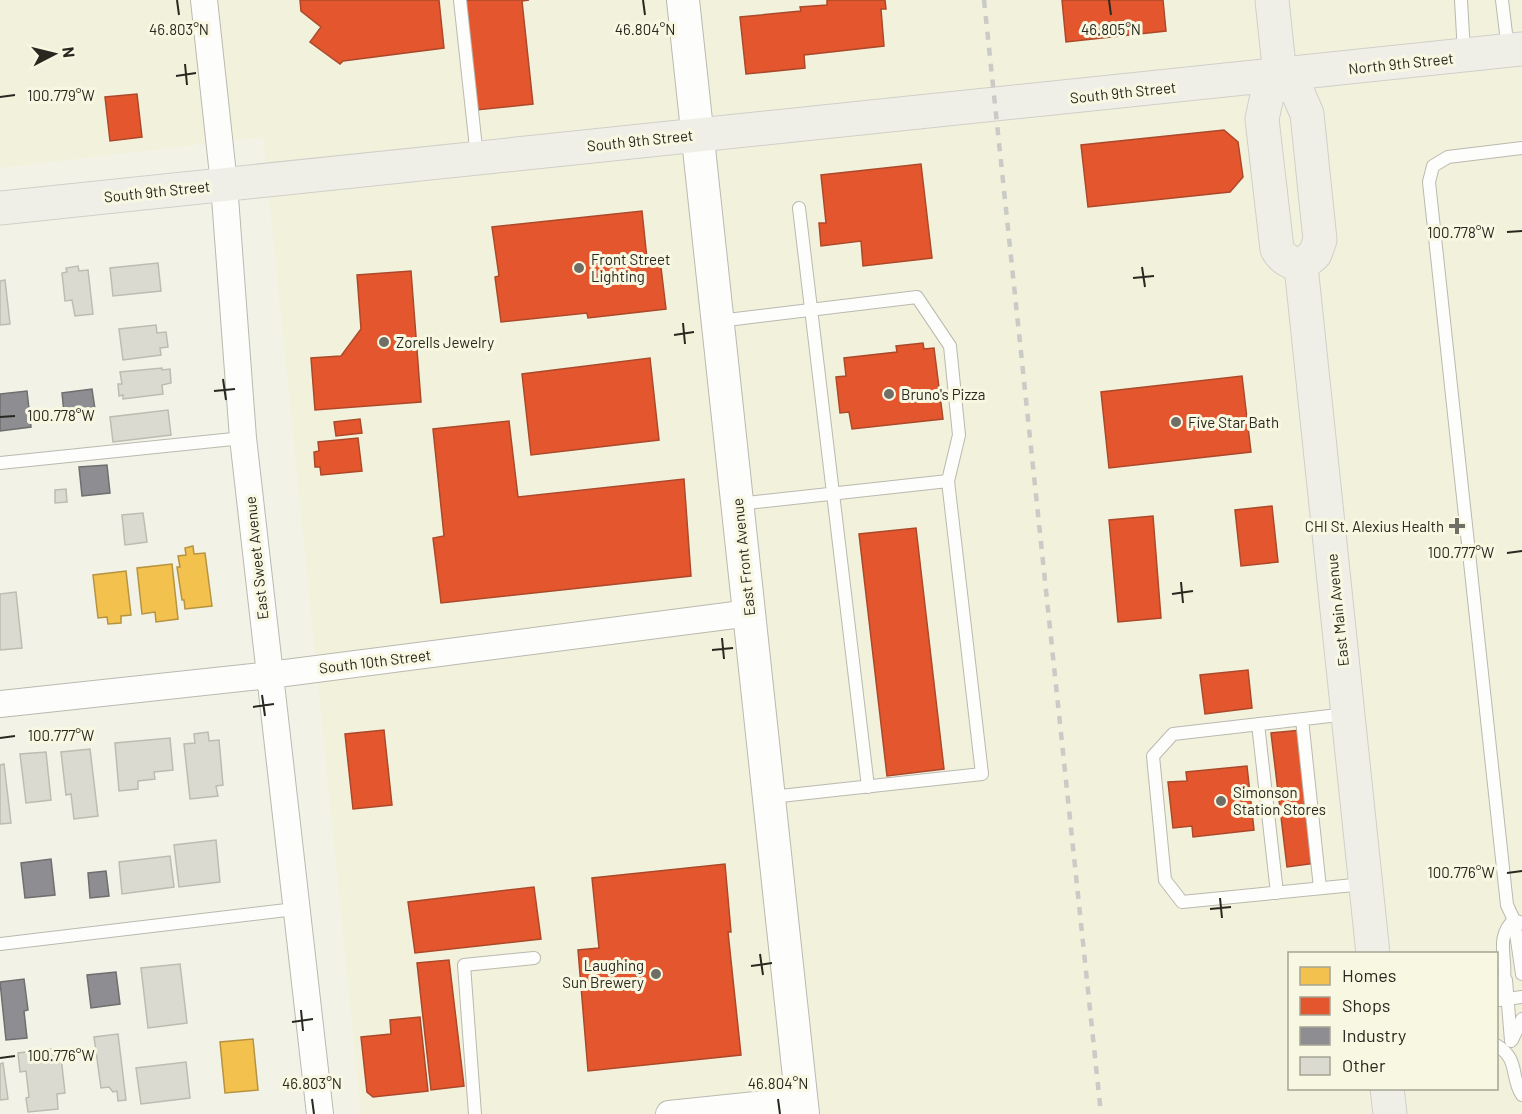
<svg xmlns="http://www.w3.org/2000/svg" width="1522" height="1114" viewBox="0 0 1522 1114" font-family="Barlow,sans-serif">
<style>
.built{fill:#f2f1db;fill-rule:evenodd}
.homes{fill:#f2c14e;stroke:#b69340;stroke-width:1.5}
.shops{fill:#e4572e;stroke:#ac492a;stroke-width:1.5}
.industry{fill:#8d8d92;stroke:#6f6f70;stroke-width:1.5}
.building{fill:#dbdad0;stroke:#bdbcb3;stroke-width:1.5}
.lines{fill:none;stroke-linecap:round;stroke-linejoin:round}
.service-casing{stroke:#bab9b0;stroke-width:14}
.minor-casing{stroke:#bab9b0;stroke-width:28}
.tertiary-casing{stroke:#bab9b0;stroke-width:34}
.primary-casing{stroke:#d0cfca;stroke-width:35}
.service{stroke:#fdfdfb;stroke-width:12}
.minor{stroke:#fdfdfb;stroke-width:26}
.tertiary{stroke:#fdfdfb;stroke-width:32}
.primary{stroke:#f0efe7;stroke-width:33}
.rail{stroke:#cacac7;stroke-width:4.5;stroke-dasharray:8 8;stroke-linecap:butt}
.ticks{fill:none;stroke:#292820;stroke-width:2}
.poi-dot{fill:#706f65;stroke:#f8f7e1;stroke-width:2}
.labels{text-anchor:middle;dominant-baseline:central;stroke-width:6;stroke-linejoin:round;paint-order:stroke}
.street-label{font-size:15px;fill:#292820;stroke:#f8f7e1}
.poi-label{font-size:15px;fill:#292820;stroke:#f8f7e1;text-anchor:start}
.ticks-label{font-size:15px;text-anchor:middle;fill:#292820;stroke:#f8f7e1;stroke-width:6;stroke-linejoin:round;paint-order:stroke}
</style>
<rect width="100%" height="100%" fill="#f3f2e6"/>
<path class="built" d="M 0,0 L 1522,0 L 1522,1114 L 361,1114 L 263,137 L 0,168 ZM 1290,954 L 1496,954 L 1496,1088 L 1290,1088 Z"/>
<path class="homes" d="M 193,546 L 194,554 L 205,553 L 212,606 L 185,609 L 184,600 L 182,600 L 177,567 L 180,567 L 178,556 L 186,555 L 185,548 Z
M 172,564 L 178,619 L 156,622 L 155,612 L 142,614 L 137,568 Z
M 126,571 L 131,615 L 121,616 L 121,623 L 108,624 L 107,617 L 98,618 L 93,575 Z
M 253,1039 L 258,1090 L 225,1093 L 220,1042 Z"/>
<path class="shops" d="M 300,0 L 439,0 L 444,48 L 343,61 L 340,64 L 310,42 L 321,27 L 301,11 Z
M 465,0 L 529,0 L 522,1 L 533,104 L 476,110 Z
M 827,0 L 885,0 L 886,9 L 881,9 L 884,46 L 804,55 L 805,68 L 746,74 L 740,17 L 801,11 L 800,7 L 827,5 Z
M 1062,0 L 1163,0 L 1166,31 L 1066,42 Z
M 137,94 L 142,137 L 110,141 L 105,97 Z
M 1224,130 L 1238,142 L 1243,177 L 1230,192 L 1088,207 L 1081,145 Z
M 921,164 L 932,258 L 863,266 L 861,241 L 821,246 L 819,223 L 826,223 L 821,175 Z
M 642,211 L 647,259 L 660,259 L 666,309 L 588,318 L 587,313 L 501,322 L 495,277 L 499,276 L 492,227 Z
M 411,271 L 421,402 L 315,410 L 311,358 L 341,356 L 361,329 L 357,275 Z
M 923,343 L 924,349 L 934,348 L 943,419 L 852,429 L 849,412 L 840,413 L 836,377 L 846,376 L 844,358 L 897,352 L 896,346 Z
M 650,358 L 659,440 L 531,455 L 522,374 Z
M 1242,376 L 1251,452 L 1109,468 L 1101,392 Z
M 360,419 L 362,433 L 336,436 L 334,422 Z
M 509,421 L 518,497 L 684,479 L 691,576 L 441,603 L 433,538 L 444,536 L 433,429 Z
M 358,438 L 362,471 L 321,475 L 320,467 L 315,467 L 314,452 L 319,451 L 318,442 Z
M 1272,506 L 1278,562 L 1241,566 L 1235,510 Z
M 1153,516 L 1161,618 L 1118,622 L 1109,520 Z
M 916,528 L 944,769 L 887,776 L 859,534 Z
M 1248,670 L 1252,708 L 1205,714 L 1200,675 Z
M 384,730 L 392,805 L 353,809 L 345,734 Z
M 1301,730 L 1316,863 L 1287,867 L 1271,733 Z
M 1247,766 L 1254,830 L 1193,837 L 1192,826 L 1173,828 L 1168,782 L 1187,781 L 1186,772 Z
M 725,864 L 731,932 L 728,932 L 741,1055 L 588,1071 L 578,950 L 599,948 L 592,878 Z
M 534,887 L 541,939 L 415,953 L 408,902 Z
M 449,960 L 464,1086 L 431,1090 L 417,963 Z
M 420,1017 L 428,1091 L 373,1097 L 367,1092 L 361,1037 L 391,1034 L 390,1020 Z"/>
<path class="industry" d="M 92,389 L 95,409 L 64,413 L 62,393 Z
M 27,391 L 31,427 L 0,431 L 0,394 Z
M 107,465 L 110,493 L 82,496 L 79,467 Z
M 51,859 L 55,895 L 25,898 L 21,863 Z
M 106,871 L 109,896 L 90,898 L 88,873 Z
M 116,972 L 120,1004 L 91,1008 L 87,975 Z
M 24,979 L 28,1010 L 24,1011 L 27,1038 L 6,1040 L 0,982 Z"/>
<path class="building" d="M 158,263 L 161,291 L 113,296 L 110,268 Z
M 78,266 L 79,271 L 88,270 L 93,314 L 75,316 L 72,300 L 65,301 L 62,273 L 67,272 L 66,268 Z
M 5,280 L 10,324 L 0,325 L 0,281 Z
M 156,325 L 157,333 L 166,332 L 168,347 L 160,348 L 161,355 L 123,360 L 119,329 Z
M 162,368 L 162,370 L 170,369 L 171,383 L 162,385 L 163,394 L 123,399 L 123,395 L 119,396 L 118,384 L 122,384 L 120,372 Z
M 168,410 L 171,435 L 113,442 L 110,417 Z
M 66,489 L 67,502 L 55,503 L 55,490 Z
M 143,513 L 147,542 L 125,545 L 122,515 Z
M 16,592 L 22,648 L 0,650 L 0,594 Z
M 208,732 L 209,741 L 219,740 L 223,785 L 216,786 L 218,796 L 190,799 L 184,744 L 195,743 L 194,734 Z
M 170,738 L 173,770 L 154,772 L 155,779 L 138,781 L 138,789 L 119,791 L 115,743 Z
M 90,749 L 98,816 L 74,819 L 71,794 L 66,795 L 61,752 Z
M 46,752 L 51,800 L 26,803 L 20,754 Z
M 4,764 L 11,823 L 0,824 L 0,765 Z
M 216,840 L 220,882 L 179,887 L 174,845 Z
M 170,856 L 174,887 L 122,894 L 119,862 Z
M 180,964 L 187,1023 L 148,1028 L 141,968 Z
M 118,1034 L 126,1100 L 118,1101 L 117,1091 L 113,1092 L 109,1087 L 101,1088 L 94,1037 Z
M 60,1048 L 65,1093 L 57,1094 L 58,1109 L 28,1112 L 26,1098 L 29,1097 L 26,1071 L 20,1072 L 18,1053 Z
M 186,1062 L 190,1098 L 141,1104 L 136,1068 Z
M 3,1063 L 8,1099 L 0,1100 L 0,1064 Z"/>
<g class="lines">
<defs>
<path id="service" d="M 460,0 L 477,157
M 1461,0 L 1464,53
M 1502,0 L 1508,50
M 1522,148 L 1448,157 L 1433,166 L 1429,182 L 1507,905 L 1514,920 L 1522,923
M 799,208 L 868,787
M 719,321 L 917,297 L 950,346 L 959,435 L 948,481
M 0,463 L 243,438
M 738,504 L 948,481 L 982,774 L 771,797
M 1347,714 L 1173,734 L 1153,756 L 1165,880 L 1182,902 L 1364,884
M 1302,719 L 1320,888
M 1258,724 L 1277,893
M 1514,920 L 1522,974
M 0,944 L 295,909
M 1506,980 L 1511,1041
M 1496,994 C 1517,971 1489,943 1514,920
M 1499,1000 L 1522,997
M 1512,1040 L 1522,1019
M 1496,1045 C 1520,1059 1510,1077 1522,1095
M 475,1114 L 464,965 L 534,958"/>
<path id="minor" d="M 204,0 L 224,184 L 243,438 L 320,1114
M 0,704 L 270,675 L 750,613
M 669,1114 L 802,1100"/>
<path id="tertiary" d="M 683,0 L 803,1114"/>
<path id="primary" d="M 1272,0 L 1280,76 L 1267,96 L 1262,119 L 1277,249 C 1282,259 1290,262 1301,266
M 1280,76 L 1298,93 L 1307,114 L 1320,240 L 1315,254 L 1301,266
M 0,208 L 1522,49
M 1301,266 L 1373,954
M 1387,1088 L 1390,1114"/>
</defs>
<use href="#service" class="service-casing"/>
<use href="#minor" class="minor-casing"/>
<use href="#tertiary" class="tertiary-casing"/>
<use href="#primary" class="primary-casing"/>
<use href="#service" class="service"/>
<use href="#minor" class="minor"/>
<use href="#tertiary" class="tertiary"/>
<use href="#primary" class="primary"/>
<path class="rail" d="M 984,0 L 1101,1114"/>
</g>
<path class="ticks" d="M 177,0 L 179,15M 643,0 L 645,15M 1109,0 L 1111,15M 185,64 L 187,85M 176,76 L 196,73M 0,97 L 15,95M 1507,232 L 1522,231M 1142,267 L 1145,287M 1133,278 L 1154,276M 683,323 L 685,344M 674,335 L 694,332M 223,379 L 226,400M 214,391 L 235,389M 0,417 L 15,416M 1507,553 L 1522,551M 1181,582 L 1183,603M 1172,594 L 1193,591M 722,638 L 724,659M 712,650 L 733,648M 262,695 L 265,716M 253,707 L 274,704M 0,738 L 15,736M 1507,873 L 1522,871M 1220,898 L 1222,918M 1210,909 L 1231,907M 760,954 L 763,975M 751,966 L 772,963M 301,1010 L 303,1031M 292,1022 L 313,1019M 0,1058 L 15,1056M 312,1099 L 314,1114M 778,1099 L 780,1114"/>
<g class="poi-dot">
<circle cx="579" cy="268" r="6"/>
<circle cx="384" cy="342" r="6"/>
<circle cx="889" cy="394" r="6"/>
<circle cx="1176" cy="422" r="6"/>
<path d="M1454 517h6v6h6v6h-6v6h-6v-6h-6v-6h6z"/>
<circle cx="1221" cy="801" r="6"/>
<circle cx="656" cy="974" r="6"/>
</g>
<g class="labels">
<g class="street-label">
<text transform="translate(1401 63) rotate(-6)">North 9th Street</text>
<text transform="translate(1123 92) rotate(-6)">South 9th Street</text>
<text transform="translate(640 140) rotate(-6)">South 9th Street</text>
<text transform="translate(157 191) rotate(-6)">South 9th Street</text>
<text transform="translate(743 557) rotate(-96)">East Front Avenue</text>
<text transform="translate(256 558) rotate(-96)">East Sweet Avenue</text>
<text transform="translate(1337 610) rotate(-96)">East Main Avenue</text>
<text transform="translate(375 661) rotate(-7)">South 10th Street</text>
</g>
<g class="poi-label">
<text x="591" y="259">Front Street<tspan x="591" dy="17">Lighting</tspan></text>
<text x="396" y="342">Zorells Jewelry</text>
<text x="901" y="394">Bruno's Pizza</text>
<text x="1188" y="422">Five Star Bath</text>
<text x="1444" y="526" text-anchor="end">CHI St. Alexius Health</text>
<text x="1233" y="792">Simonson<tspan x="1233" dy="17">Station Stores</tspan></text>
<text x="644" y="965" text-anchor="end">Laughing<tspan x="644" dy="17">Sun Brewery</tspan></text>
</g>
</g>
<g class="ticks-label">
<text x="179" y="35">46.803°N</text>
<text x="645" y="35">46.804°N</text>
<text x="1111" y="35">46.805°N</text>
<text x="61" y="101">100.779°W</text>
<text x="1461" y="238">100.778°W</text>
<text x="61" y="421">100.778°W</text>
<text x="1461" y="558">100.777°W</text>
<text x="61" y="741">100.777°W</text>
<text x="1461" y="878">100.776°W</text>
<text x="61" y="1061">100.776°W</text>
<text x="312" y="1089">46.803°N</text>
<text x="778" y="1089">46.804°N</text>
</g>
<rect x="1288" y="952" width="210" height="138" fill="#f8f7e1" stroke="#a5a494" stroke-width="1.5"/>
<rect x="1300" y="967" width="30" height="18" fill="#f2c14e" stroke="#a5a494" stroke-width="1.5"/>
<text x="1342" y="982" font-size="18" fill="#292820">Homes</text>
<rect x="1300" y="997" width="30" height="18" fill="#e4572e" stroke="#a5a494" stroke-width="1.5"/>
<text x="1342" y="1012" font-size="18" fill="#292820">Shops</text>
<rect x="1300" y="1027" width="30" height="18" fill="#8d8d92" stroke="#a5a494" stroke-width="1.5"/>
<text x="1342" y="1042" font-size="18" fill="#292820">Industry</text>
<rect x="1300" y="1057" width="30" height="18" fill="#dbdad0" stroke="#a5a494" stroke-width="1.5"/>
<text x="1342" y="1072" font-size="18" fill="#292820">Other</text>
<g transform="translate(54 54) rotate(83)" stroke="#f8f7e1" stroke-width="4.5" paint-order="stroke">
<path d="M0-4.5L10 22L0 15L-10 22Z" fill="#292820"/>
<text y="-9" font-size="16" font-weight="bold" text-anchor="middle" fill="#292820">N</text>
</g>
</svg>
